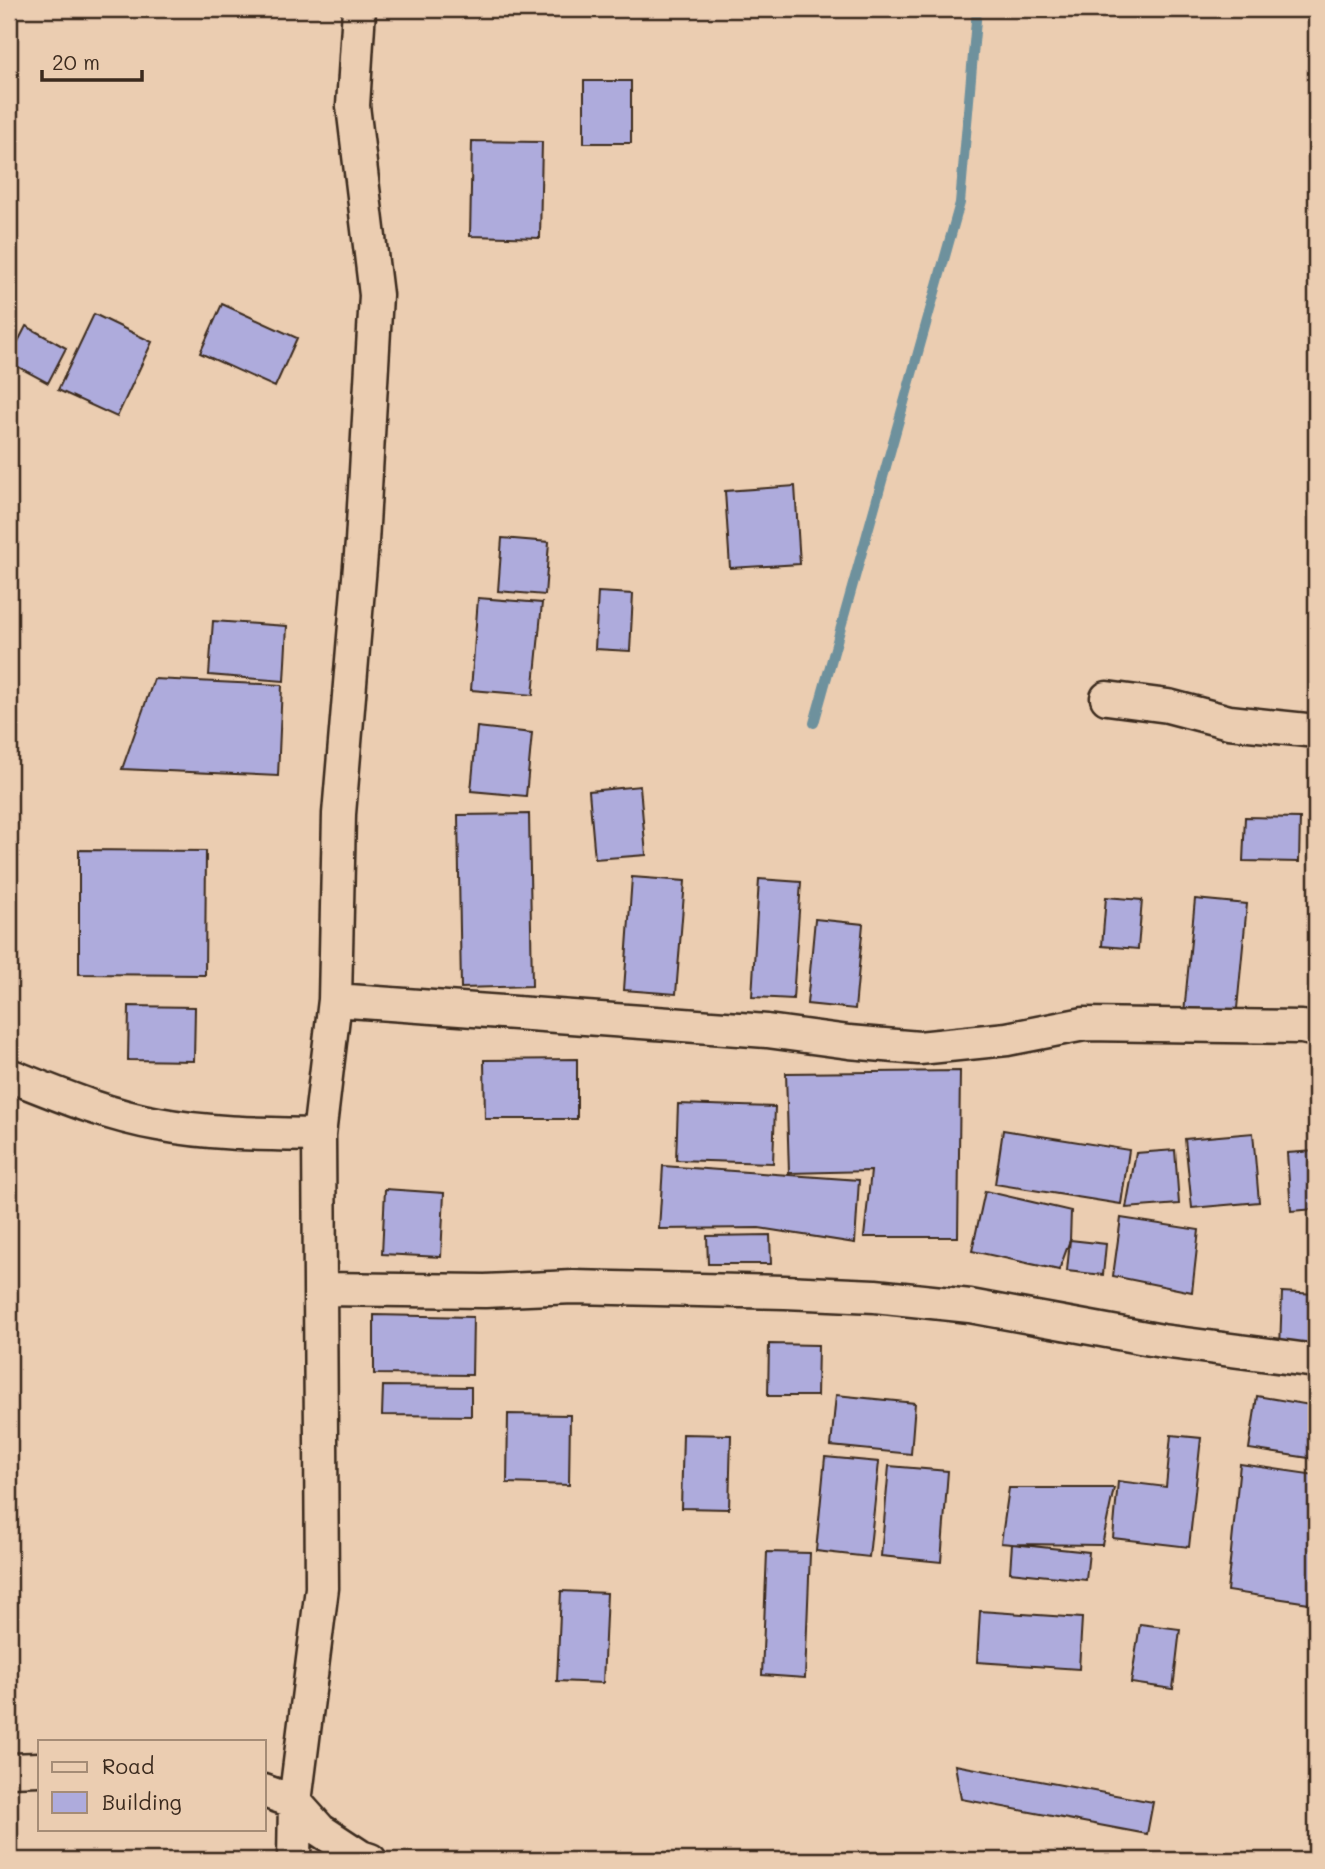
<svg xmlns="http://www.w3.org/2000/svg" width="1325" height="1869" viewBox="0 0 1325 1869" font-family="Mali,sans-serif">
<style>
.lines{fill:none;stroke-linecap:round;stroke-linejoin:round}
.stream{stroke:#6e919d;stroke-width:10}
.building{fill:#aeabdc;stroke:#3b2a1e;stroke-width:2}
.street-casing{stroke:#3b2a1e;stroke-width:37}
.street{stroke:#ebcdb1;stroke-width:32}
</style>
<rect width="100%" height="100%" fill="#ebcdb1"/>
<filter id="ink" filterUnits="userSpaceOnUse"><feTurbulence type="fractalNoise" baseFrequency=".0143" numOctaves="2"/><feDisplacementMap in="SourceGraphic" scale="14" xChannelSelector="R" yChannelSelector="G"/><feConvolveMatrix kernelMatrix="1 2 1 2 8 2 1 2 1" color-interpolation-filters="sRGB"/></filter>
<g filter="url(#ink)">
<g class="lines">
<path class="stream" d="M 814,723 L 960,203 L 977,9"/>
</g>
<path class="building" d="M 584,81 L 631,81 L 631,143 L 584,143 Z
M 472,141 L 542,142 L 540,238 L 470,236 Z
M 222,304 L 297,338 L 275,387 L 200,353 Z
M 94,314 L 152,342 L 117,417 L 58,390 Z
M 26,326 L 66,348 L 48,383 L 9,362 L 9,359 Z
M 795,486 L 800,564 L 730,568 L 725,491 Z
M 502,538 L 549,542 L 545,595 L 498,591 Z
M 598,592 L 633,594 L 630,651 L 595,649 Z
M 478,598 L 542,603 L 533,695 L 471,690 Z
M 213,621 L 287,626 L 284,681 L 209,675 Z
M 154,679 L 282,685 L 278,776 L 122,769 Z
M 477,727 L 532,733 L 526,796 L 471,791 Z
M 640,786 L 646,855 L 595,859 L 589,791 Z
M 529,814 L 532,986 L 461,988 L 458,815 Z
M 1245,817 L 1300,818 L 1299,862 L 1243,861 Z
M 79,850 L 206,851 L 205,975 L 79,974 Z
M 632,877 L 685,881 L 676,994 L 624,990 Z
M 759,879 L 801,882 L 793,999 L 752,997 Z
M 1106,897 L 1142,900 L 1138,949 L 1102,946 Z
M 1195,899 L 1247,904 L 1236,1019 L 1184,1013 Z
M 815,919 L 863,924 L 855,1009 L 807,1004 Z
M 129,1006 L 195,1007 L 194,1061 L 128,1060 Z
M 577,1059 L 577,1119 L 485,1119 L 484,1060 Z
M 960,1071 L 958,1237 L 864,1237 L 871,1171 L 789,1173 L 786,1073 Z
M 678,1104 L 775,1107 L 773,1163 L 676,1160 Z
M 1003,1130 L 1129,1150 L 1121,1204 L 995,1184 Z
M 1253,1133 L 1259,1202 L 1192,1208 L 1185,1139 Z
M 1175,1150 L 1179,1204 L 1126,1208 L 1136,1153 Z
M 1316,1151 L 1316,1209 L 1291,1211 L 1287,1153 Z
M 663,1166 L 859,1180 L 855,1243 L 759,1228 L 659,1229 Z
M 385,1189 L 444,1193 L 441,1257 L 382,1254 Z
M 985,1191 L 1071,1211 L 1070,1240 L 1059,1270 L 972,1251 Z
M 1121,1218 L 1199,1230 L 1192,1292 L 1113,1276 Z
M 770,1235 L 771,1264 L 708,1264 L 707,1236 Z
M 1070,1240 L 1106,1244 L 1103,1275 L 1067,1271 Z
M 1282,1292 L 1316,1294 L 1316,1350 L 1280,1349 Z
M 374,1315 L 473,1317 L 472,1375 L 374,1374 Z
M 769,1344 L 818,1345 L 817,1396 L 768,1396 Z
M 383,1386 L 471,1387 L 471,1416 L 382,1415 Z
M 836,1395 L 915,1403 L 911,1454 L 831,1446 Z
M 1257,1396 L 1316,1406 L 1316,1459 L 1249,1449 Z
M 508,1414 L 570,1415 L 569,1485 L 507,1483 Z
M 683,1434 L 731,1435 L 729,1509 L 681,1508 Z
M 1171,1435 L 1201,1438 L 1189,1547 L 1113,1538 L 1118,1481 L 1166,1487 Z
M 825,1457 L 879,1462 L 869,1557 L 816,1551 Z
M 1240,1464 L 1316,1475 L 1316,1604 L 1227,1591 Z
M 889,1466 L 948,1471 L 941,1562 L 881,1556 Z
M 1009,1488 L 1114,1488 L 1102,1545 L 1012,1544 L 1001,1543 Z
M 1012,1544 L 1089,1552 L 1086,1580 L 1010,1572 Z
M 767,1552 L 810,1553 L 805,1678 L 762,1675 Z
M 561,1591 L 607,1593 L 603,1683 L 557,1681 Z
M 980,1611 L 1082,1618 L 1079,1669 L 977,1662 Z
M 1140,1624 L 1180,1629 L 1173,1689 L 1131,1683 Z
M 955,1765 L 1153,1802 L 1147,1834 L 961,1799 Z"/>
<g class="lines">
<defs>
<path id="street" d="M 1107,698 L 1168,706 L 1229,722 L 1316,731
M 335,1000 L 767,1031 L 849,1042 L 919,1048 L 1007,1039 L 1084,1024 L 1302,1027 L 1316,1030
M 9,1075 C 57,1094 106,1115 158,1124 C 211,1134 265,1134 319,1135
M 321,1289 L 485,1291 L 573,1287 L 785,1292 L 875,1296 L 970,1306 L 1162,1341 L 1316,1361
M 9,1770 L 40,1769
M 264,1791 L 295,1802 L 320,1830 L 361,1857 L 370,1860
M 294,1860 L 295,1802 L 322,1588 L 319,1135 L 335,1000 L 339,814 L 362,542 L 376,295 L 353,106 L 359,9"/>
</defs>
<use href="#street" class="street-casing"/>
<use href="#street" class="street"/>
</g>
</g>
<rect width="1325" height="1869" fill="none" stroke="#ebcdb1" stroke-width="35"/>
<rect x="18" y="18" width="1290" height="1834" fill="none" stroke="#3b2a1e" stroke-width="2.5" filter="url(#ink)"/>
<rect x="38" y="1740" width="228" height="91" fill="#ebcdb1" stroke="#a58c76" stroke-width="2"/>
<rect x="52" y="1762" width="35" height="10" fill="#ebcdb1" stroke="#a58c76" stroke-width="2"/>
<text x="102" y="1774" font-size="21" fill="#3b2a1e">Road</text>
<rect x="52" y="1792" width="35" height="21" fill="#aeabdc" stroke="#a58c76" stroke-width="2"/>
<text x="102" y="1810" font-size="21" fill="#3b2a1e">Building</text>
<path d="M42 70v10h100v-10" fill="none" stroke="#3b2a1e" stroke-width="3.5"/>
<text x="52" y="70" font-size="21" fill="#3b2a1e" stroke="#ebcdb1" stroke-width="5" paint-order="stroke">20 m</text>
</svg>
